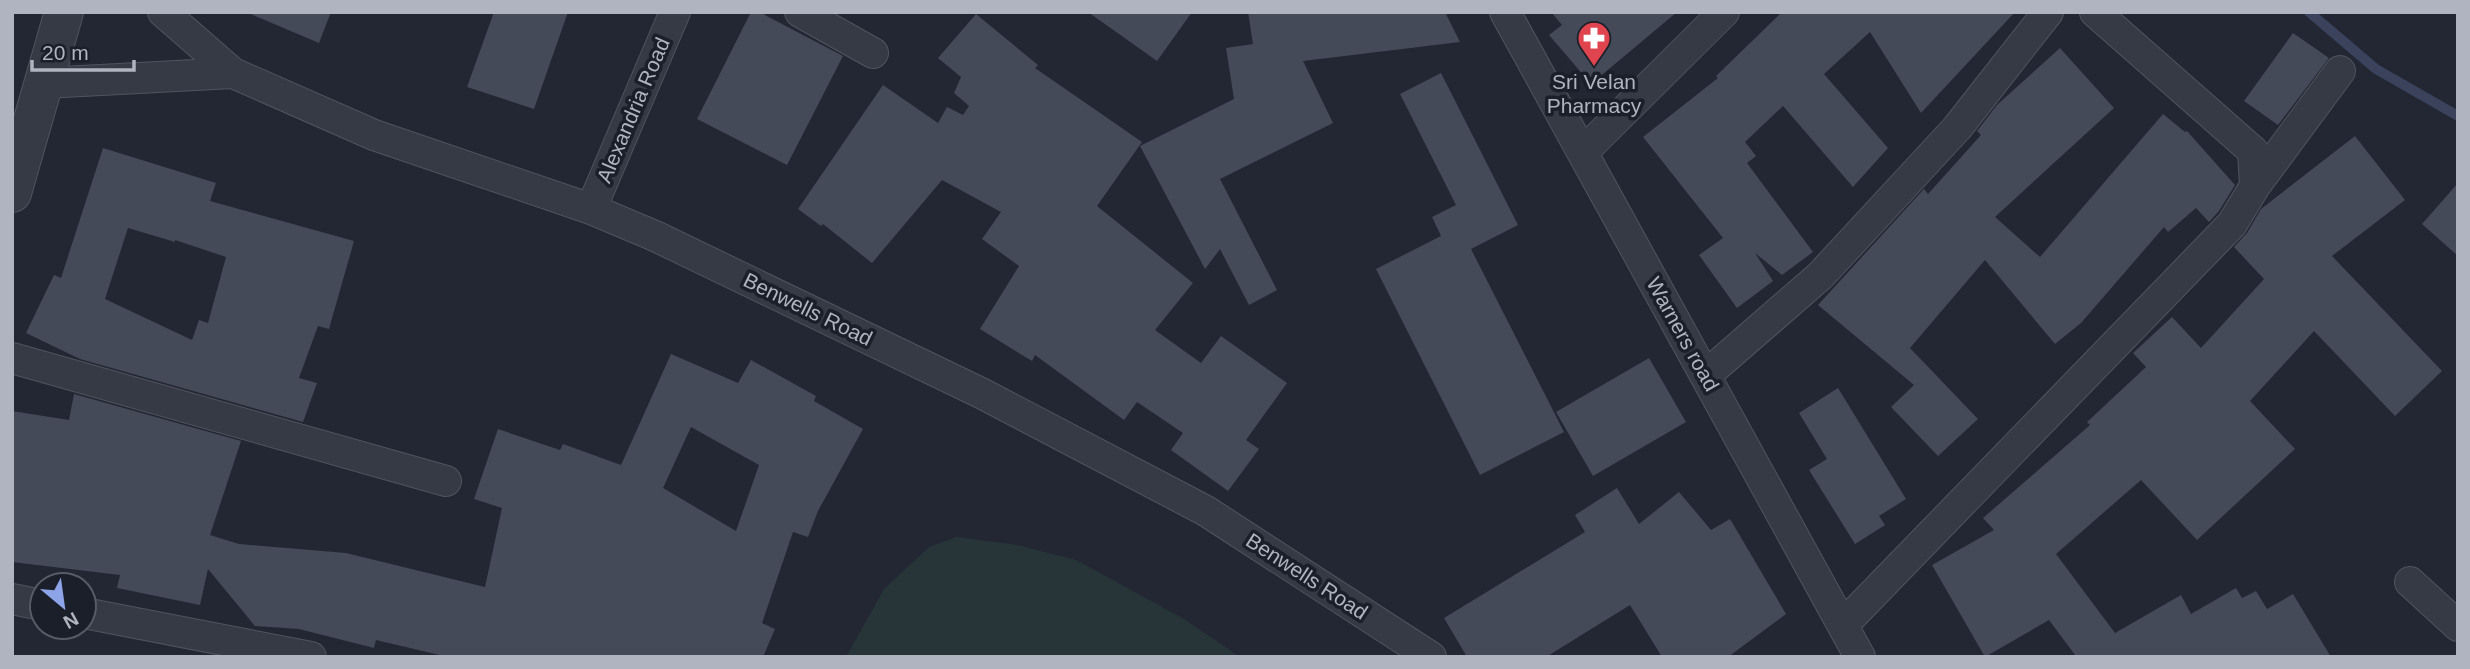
<svg xmlns="http://www.w3.org/2000/svg" width="2470" height="669" viewBox="0 0 2470 669" font-family="Helvetica,sans-serif">
<style>
.green{fill:#273538}
.lines{fill:none;stroke-linecap:round;stroke-linejoin:round}
.stream{stroke:#3a435b;stroke-width:10}
.building{fill:#444a58;fill-rule:evenodd}
.minor-casing{stroke:#50545f;stroke-width:32}
.tertiary-casing{stroke:#50545f;stroke-width:40}
.minor{stroke:#363a45;stroke-width:30}
.tertiary{stroke:#363a45;stroke-width:38}
.labels{text-anchor:middle;dominant-baseline:central;stroke-width:7;stroke-linejoin:round;paint-order:stroke}
.poi-label{font-size:21px;fill:#b0b4c1;stroke:#1b1f29}
.street-label{font-size:21px;fill:#b0b4c1;stroke:#1b1f29}
</style>
<rect width="100%" height="100%" fill="#232734"/>
<path class="green" d="M 957,537 L 1017,545 L 1076,560 L 1184,619 L 1240,657 L 846,657 L 884,589 L 929,547 Z"/>
<g class="lines">
<path class="stream" d="M 2309,12 L 2376,69 L 2458,116"/>
</g>
<path class="building" d="M 246,12 L 331,12 L 319,43 Z
M 494,12 L 568,12 L 534,109 L 467,87 Z
M 751,12 L 759,12 L 843,56 L 787,165 L 697,119 Z
M 1088,12 L 1192,12 L 1157,61 Z
M 1248,12 L 1445,12 L 1460,42 L 1303,61 L 1333,123 L 1220,179 L 1277,290 L 1249,305 L 1220,249 L 1205,269 L 1140,146 L 1234,99 L 1226,48 L 1253,44 Z
M 1551,12 L 1677,12 L 1591,84 L 1549,35 L 1562,25 Z
M 1782,12 L 2015,12 L 1921,113 L 1870,32 L 1824,74 L 1888,148 L 1853,187 L 1783,106 L 1745,142 L 1756,156 L 1747,163 L 1813,252 L 1782,275 L 1755,253 L 1773,281 L 1737,308 L 1699,255 L 1723,238 L 1643,137 L 1718,78 L 1716,76 Z
M 976,14 L 1038,65 L 1035,68 L 1142,142 L 1097,206 L 1193,283 L 1155,330 L 1201,363 L 1221,336 L 1287,383 L 1246,440 L 1259,449 L 1228,491 L 1171,450 L 1183,433 L 1137,402 L 1124,420 L 1035,355 L 1032,361 L 980,329 L 1019,266 L 982,239 L 1001,212 L 942,180 L 872,263 L 823,224 L 821,226 L 798,209 L 883,85 L 938,123 L 947,107 L 963,115 L 969,106 L 954,93 L 961,77 L 938,58 Z
M 2293,33 L 2329,58 L 2278,125 L 2244,101 Z
M 2060,48 L 2114,108 L 1995,217 L 2040,257 L 2163,114 L 2185,132 L 2187,131 L 2235,185 L 2219,211 L 2209,222 L 2196,208 L 2168,232 L 2164,227 L 2081,323 L 2055,344 L 1985,260 L 1910,348 L 1978,419 L 1938,456 L 1891,407 L 1914,385 L 1818,305 L 1924,189 L 1928,194 L 1981,135 L 1977,131 L 1997,105 Z
M 1441,73 L 1518,225 L 1471,249 L 1564,432 L 1480,475 L 1376,269 L 1441,236 L 1432,217 L 1456,205 L 1400,94 Z
M 2355,136 L 2405,200 L 2332,256 L 2442,371 L 2395,416 L 2314,331 L 2250,401 L 2295,449 L 2197,540 L 2141,480 L 2056,554 L 2115,633 L 2181,595 L 2191,614 L 2236,588 L 2242,598 L 2256,591 L 2267,609 L 2293,594 L 2331,657 L 2072,657 L 2075,655 L 2049,620 L 1985,657 L 1932,565 L 1994,530 L 1983,518 L 2090,425 L 2087,422 L 2146,367 L 2133,353 L 2172,317 L 2201,348 L 2264,279 L 2234,247 L 2247,233 L 2261,209 Z
M 103,148 L 216,183 L 210,201 L 354,241 L 329,329 L 318,326 L 299,378 L 317,383 L 303,422 L 80,359 L 26,333 L 54,275 L 61,278 ZM 128,228 L 175,242 L 175,240 L 226,257 L 208,323 L 199,320 L 192,340 L 105,299 Z
M 2458,183 L 2458,256 L 2422,224 Z
M 671,354 L 738,383 L 751,360 L 816,396 L 814,401 L 863,429 L 818,511 L 808,537 L 793,532 L 762,623 L 775,629 L 763,657 L 448,657 L 376,640 L 374,648 L 299,629 L 255,626 L 208,569 L 200,605 L 117,588 L 120,575 L 12,562 L 12,411 L 69,420 L 74,394 L 241,441 L 210,535 L 239,544 L 346,553 L 485,587 L 502,508 L 474,499 L 498,429 L 560,450 L 563,444 L 621,465 ZM 691,427 L 759,465 L 736,531 L 663,488 Z
M 1649,358 L 1686,422 L 1593,476 L 1556,412 Z
M 1838,388 L 1906,499 L 1879,516 L 1885,525 L 1855,544 L 1809,470 L 1827,459 L 1799,413 Z
M 1617,488 L 1639,524 L 1679,492 L 1711,530 L 1730,519 L 1786,614 L 1728,657 L 1662,657 L 1630,605 L 1546,657 L 1467,657 L 1444,618 L 1585,532 L 1575,515 Z"/>
<g class="lines">
<defs>
<path id="minor" d="M 163,12 L 233,73 L 374,135 L 591,209 L 655,236 L 983,394 L 1206,511 L 1431,657
M 800,12 L 873,53
M 1505,12 L 1860,657
M 44,83 L 233,73
M 1583,152 L 1724,12
M 2255,186 L 2340,71
M 591,209 L 675,12
M 12,358 L 446,481
M 1706,375 L 1820,276 L 1957,128 L 2048,12
M 2410,582 L 2458,626
M 12,599 L 42,605
M 84,613 L 311,657
M 1843,625 L 2232,224 L 2255,186 L 2253,151 L 2095,12"/>
<path id="tertiary" d="M 12,193 L 64,12"/>
</defs>
<use href="#minor" class="minor-casing"/>
<use href="#tertiary" class="tertiary-casing"/>
<use href="#minor" class="minor"/>
<use href="#tertiary" class="tertiary"/>
</g>
<defs>
<symbol id="pharmacy-pin" viewBox="-11 -11 22 30"><path d="M0 17L-7.5 6A9.5 9.5 0 1 1 7.5 6Z" fill="#e0444e" stroke="#1b1f29"/><path d="M-2-6h4v4h4v4h-4v4h-4v-4h-4v-4h4Z" fill="#fff"/></symbol>
</defs>
<g fill-rule="evenodd">
<use href="#pharmacy-pin" x="1575" y="19" width="38" height="52"/>
</g>
<g class="labels">
<g class="poi-label">
<text x="1594" y="81">Sri Velan<tspan x="1594" dy="24">Pharmacy</tspan></text>
</g>
<g class="street-label">
<text transform="translate(633 110) rotate(-67)">Alexandria Road</text>
<text transform="translate(808 309) rotate(26)">Benwells Road</text>
<text transform="translate(1683 334) rotate(61)">Warners road</text>
<text transform="translate(1307 576) rotate(33)">Benwells Road</text>
</g>
</g>
<rect width="2470" height="669" fill="none" stroke="#b0b4c1" stroke-width="28"/>
<g transform="translate(63 606) rotate(151)"><circle r="33" fill="#1b1f29" stroke="#575b66" stroke-width="2"/>
<path d="M0-5L12 26L0 18L-12 26Z" fill="#8ea4e8"/>
<text y="-10" font-size="19" font-weight="bold" text-anchor="middle" fill="#b0b4c1">N</text>
</g>
<path d="M32 60v10h102v-10" fill="none" stroke="#b0b4c1" stroke-width="3.5"/>
<text x="42" y="60" font-size="21" fill="#b0b4c1" stroke="#1b1f29" stroke-width="5" paint-order="stroke">20 m</text>
</svg>
